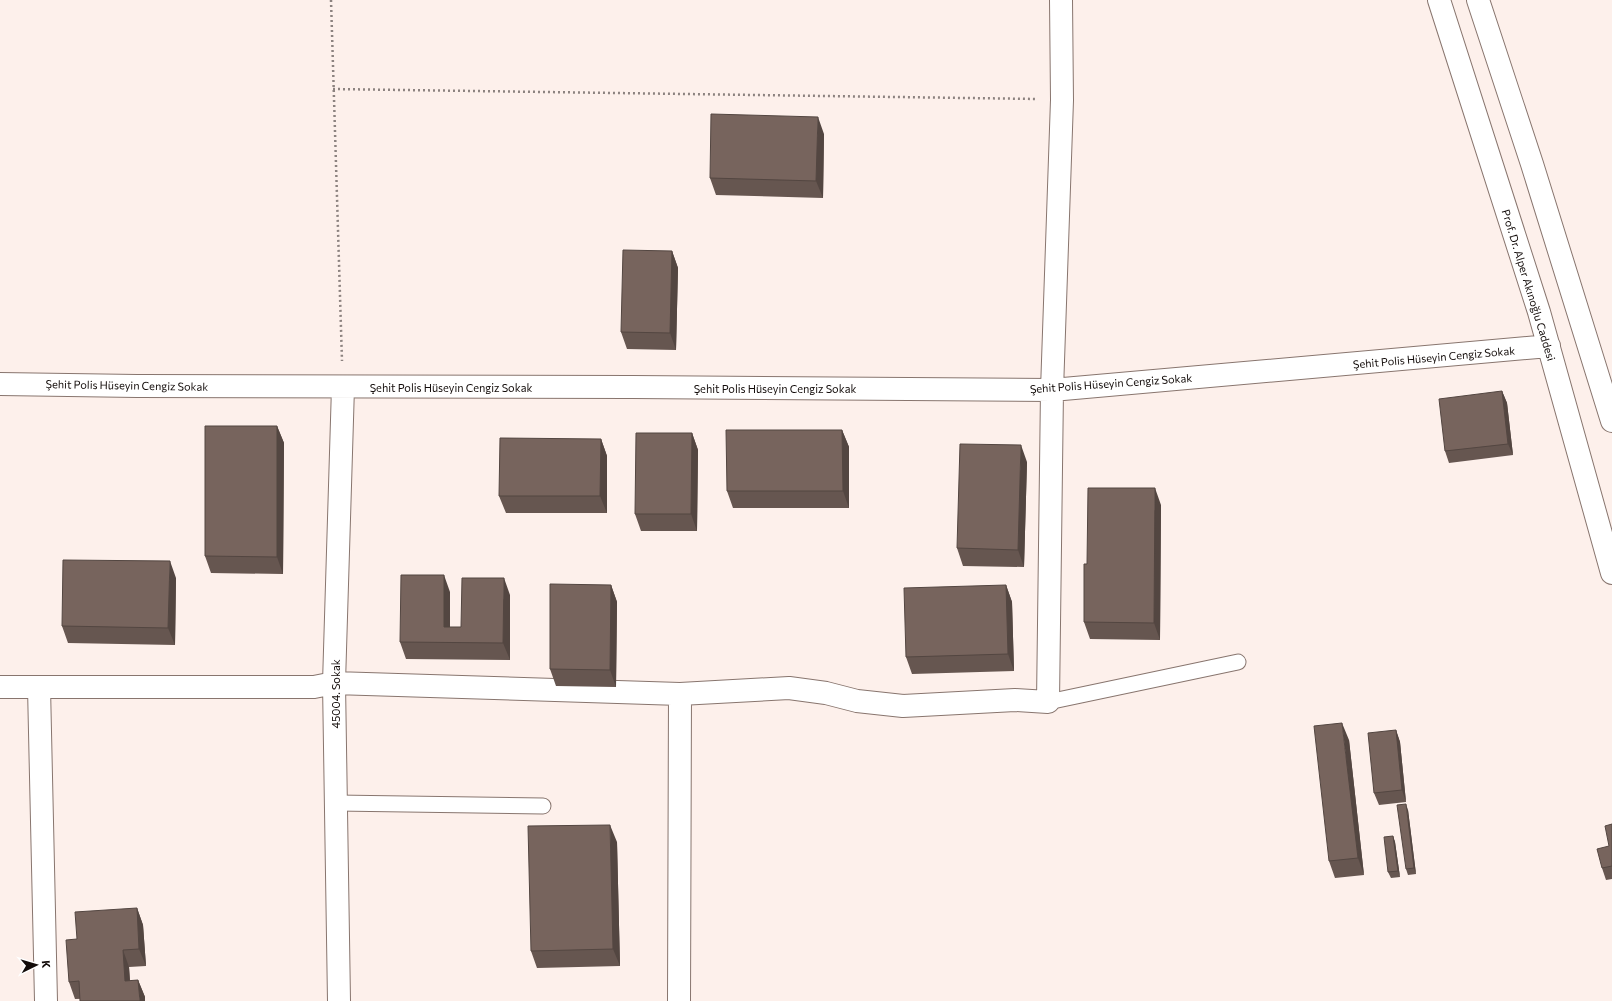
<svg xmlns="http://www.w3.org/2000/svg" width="1612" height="1001" viewBox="0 0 1612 1001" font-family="Commissioner,sans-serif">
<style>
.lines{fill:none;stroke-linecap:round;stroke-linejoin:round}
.lane-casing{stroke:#88756e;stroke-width:17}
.street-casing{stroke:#88756e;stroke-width:24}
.path{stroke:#8c827f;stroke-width:2.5;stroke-dasharray:2 3;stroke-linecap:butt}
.lane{stroke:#fff;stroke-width:15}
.street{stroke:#fff;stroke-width:22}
.wall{fill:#665650}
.shaded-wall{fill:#534641}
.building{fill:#77645d;stroke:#534641}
.labels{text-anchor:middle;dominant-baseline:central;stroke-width:3.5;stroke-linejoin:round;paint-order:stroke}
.street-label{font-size:11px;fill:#120b09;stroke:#fff}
</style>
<rect width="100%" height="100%" fill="#fdf0eb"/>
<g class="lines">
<defs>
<path id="lane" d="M 1048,702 L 1238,662
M 336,803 L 543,806"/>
<path id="street" d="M 1439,0 L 1539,312 L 1612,573
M 1478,0 L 1532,164 L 1612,421
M 0,384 L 137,386 L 633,387 L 1052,390 L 1549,346
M 0,687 L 314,687 L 334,683 L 680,694 L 789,688 L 826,693 L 857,701 L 903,706 L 1015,700 L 1048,702 L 1052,390 L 1062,100 L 1061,0
M 39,687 L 46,1001
M 339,1001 L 334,683 L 343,387
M 679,1001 L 680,694"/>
</defs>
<use href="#lane" class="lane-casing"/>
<use href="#street" class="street-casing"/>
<path class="path" d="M 331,0 L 342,361
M 333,89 L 1037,99"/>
<use href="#lane" class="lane"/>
<use href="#street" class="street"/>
</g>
<path class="wall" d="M 824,134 L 823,198 L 716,195 L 710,178 Z
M 672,251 L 678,268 L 676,350 L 627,349 L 621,332 Z
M 1502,391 L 1507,403 L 1513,455 L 1449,463 L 1445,451 Z
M 277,426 L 284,443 L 283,574 L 211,573 L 205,556 Z
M 842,430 L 849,447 L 849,508 L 733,508 L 727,491 Z
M 692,433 L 698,450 L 697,531 L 641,531 L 635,514 Z
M 601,439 L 607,456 L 607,513 L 506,513 L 499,496 Z
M 1027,462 L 1024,567 L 963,566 L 957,548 Z
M 1161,505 L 1160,640 L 1090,639 L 1084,622 L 1087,564 Z
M 176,578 L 175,645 L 68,643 L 62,626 Z
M 611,585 L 617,602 L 616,687 L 556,686 L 550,669 Z
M 1006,585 L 1012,602 L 1014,671 L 912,674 L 906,657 Z
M 450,592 L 450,627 L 461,627 L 510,595 L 510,660 L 406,659 L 400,642 Z
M 1396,730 L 1400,742 L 1406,802 L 1379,805 L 1374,793 Z
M 1349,740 L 1364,875 L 1335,878 L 1329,861 Z
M 1408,810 L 1416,874 L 1408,875 L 1406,869 Z
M 1612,824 L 1612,879 L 1606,880 L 1602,868 L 1609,846 Z
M 1393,836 L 1395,842 L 1400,877 L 1391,878 L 1388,872 Z
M 617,842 L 620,966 L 537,968 L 531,951 Z
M 137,908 L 143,925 L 146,966 L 129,967 L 130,981 L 138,980 L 145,997 L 75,999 L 69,982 Z"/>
<path class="shaded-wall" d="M 818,117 L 824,134 L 823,198 L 816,181 Z
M 672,251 L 678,268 L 676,350 L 670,333 Z
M 1502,391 L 1507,403 L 1513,455 L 1508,444 Z
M 277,426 L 284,443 L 283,574 L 277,557 Z
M 842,430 L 849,447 L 849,508 L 843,491 Z
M 692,433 L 698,450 L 697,531 L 691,514 Z
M 601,439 L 607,456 L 607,513 L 600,496 Z
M 1021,445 L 1027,462 L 1024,567 L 1018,550 Z
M 1155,488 L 1161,505 L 1160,640 L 1154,623 Z
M 170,561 L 176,578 L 175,645 L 168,628 Z
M 444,575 L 450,592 L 450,642 L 444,627 Z
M 504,578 L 510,595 L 510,660 L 503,643 Z
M 611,585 L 617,602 L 616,687 L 610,670 Z
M 1006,585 L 1012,602 L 1014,671 L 1008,654 Z
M 1342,723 L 1349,740 L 1364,875 L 1358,858 Z
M 1396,730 L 1400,742 L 1406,802 L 1402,790 Z
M 1406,804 L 1408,810 L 1416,874 L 1414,868 Z
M 610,825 L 617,842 L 620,966 L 613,949 Z
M 1393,836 L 1395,842 L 1400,877 L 1398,871 Z
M 137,908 L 143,925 L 146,966 L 139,949 Z
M 123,950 L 129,967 L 131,998 L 125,981 Z
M 138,980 L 145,997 L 145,1001 L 140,1001 Z"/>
<path class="building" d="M 711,114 L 818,117 L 816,181 L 710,178 Z
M 623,250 L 672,251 L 670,333 L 621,332 Z
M 1502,391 L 1508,444 L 1445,451 L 1439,399 Z
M 205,426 L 277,426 L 277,557 L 205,556 Z
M 726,430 L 842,430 L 843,491 L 727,491 Z
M 636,433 L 692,433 L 691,514 L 635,514 Z
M 500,438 L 601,439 L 600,496 L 499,496 Z
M 960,444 L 1021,445 L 1018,550 L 957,548 Z
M 1088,488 L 1155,488 L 1154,623 L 1084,622 L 1084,564 L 1087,564 Z
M 63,560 L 170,561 L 168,628 L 62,626 Z
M 401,575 L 444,575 L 444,627 L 461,627 L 462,578 L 504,578 L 503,643 L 400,642 Z
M 550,584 L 611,585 L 610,670 L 550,669 Z
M 1006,585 L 1008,654 L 906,657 L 904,588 Z
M 1342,723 L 1358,858 L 1329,861 L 1314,726 Z
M 1396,730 L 1402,790 L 1374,793 L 1368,733 Z
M 1406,804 L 1414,868 L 1406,869 L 1397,805 Z
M 1612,824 L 1612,866 L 1602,868 L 1597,849 L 1609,846 L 1605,826 Z
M 610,825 L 613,949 L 531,951 L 528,826 Z
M 1393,836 L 1398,871 L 1388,872 L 1384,837 Z
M 137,908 L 139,949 L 123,950 L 125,981 L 138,980 L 140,1001 L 80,1001 L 79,981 L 69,982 L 66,940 L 77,939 L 75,912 Z"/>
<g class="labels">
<g class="street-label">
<text transform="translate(1529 285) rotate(73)">Prof. Dr. Alper Akınoğlu Caddesi</text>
<text transform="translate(1434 357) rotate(-5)">Şehit Polis Hüseyin Cengiz Sokak</text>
<text transform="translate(1111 383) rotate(-4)">Şehit Polis Hüseyin Cengiz Sokak</text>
<text transform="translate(127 385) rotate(1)">Şehit Polis Hüseyin Cengiz Sokak</text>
<text x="451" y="387">Şehit Polis Hüseyin Cengiz Sokak</text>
<text x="775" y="388">Şehit Polis Hüseyin Cengiz Sokak</text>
<text transform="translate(335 694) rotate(-90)">45004. Sokak</text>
</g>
</g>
<g transform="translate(36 965) rotate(85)" stroke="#ffffff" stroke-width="3" paint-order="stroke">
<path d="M0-3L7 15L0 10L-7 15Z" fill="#120b09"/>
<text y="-6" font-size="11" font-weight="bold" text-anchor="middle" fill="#120b09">K</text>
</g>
</svg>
